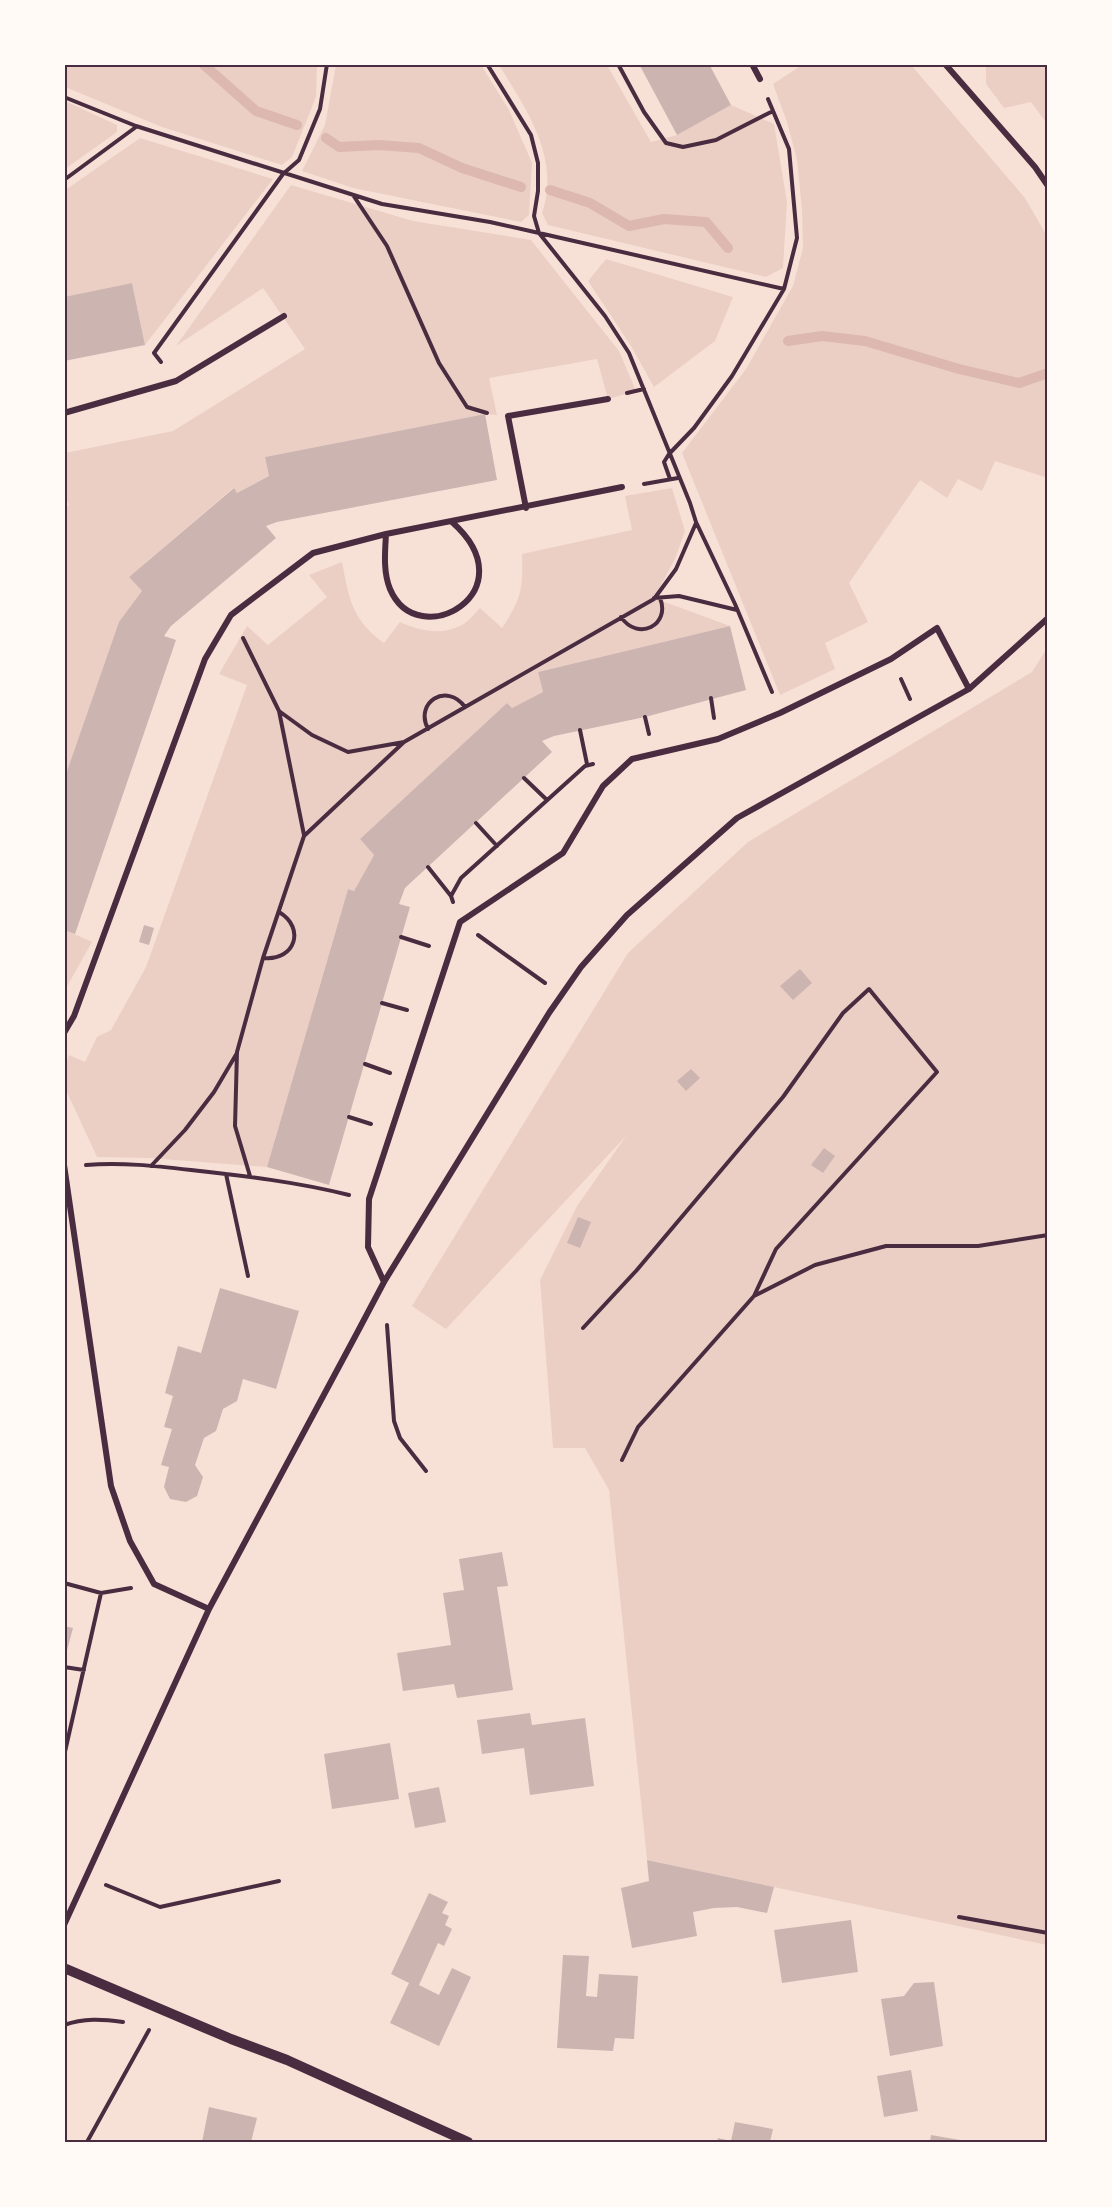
<svg xmlns="http://www.w3.org/2000/svg" width="1112" height="2207" viewBox="0 0 1112 2207" font-family="'PT Serif',serif">
<style>
.green{fill:#ebcfc5}
.lines{fill:none;stroke-linecap:round;stroke-linejoin:round}
.stream{stroke:#dcb8b0;stroke-width:10}
.building{fill:#ccb4b1}
.path{stroke:#4a2c40;stroke-width:4}
.minor{stroke:#4a2c40;stroke-width:6}
.tertiary{stroke:#4a2c40;stroke-width:10}
.neatline{fill:none;stroke:#4a2c40;stroke-width:2}
</style>
<rect width="100%" height="100%" fill="#f7e1d7"/>
<path class="green" d="M 64,65 L 317,65 L 316,97 L 292,157 L 282,165 L 162,127 L 65,87 Z
M 336,65 L 481,65 L 509,110 L 532,163 L 529,215 L 521,222 L 353,188 L 302,171 L 325,125 Z
M 499,65 L 607,65 L 651,142 L 677,135 L 731,105 L 774,124 L 787,202 L 783,268 L 766,277 L 548,225 L 542,213 C 561,158 526,109 499,65 Z
M 802,65 L 911,65 L 1025,198 L 1047,236 L 1048,478 L 995,461 L 982,491 L 958,479 L 947,498 L 920,480 L 849,583 L 868,622 L 825,643 L 835,669 L 780,695 L 682,453 L 746,369 L 793,286 L 803,248 L 802,210 L 797,160 L 787,122 L 773,84 Z
M 986,65 L 1047,65 L 1047,124 L 1031,102 L 1004,108 L 986,84 Z
M 65,101 L 117,125 L 117,132 L 65,169 Z
M 140,138 L 273,179 L 145,345 L 132,283 L 65,297 L 64,191 Z
M 291,185 L 413,221 L 531,240 L 619,351 L 636,391 L 608,399 L 597,359 L 489,378 L 497,415 L 485,414 L 265,457 L 269,476 L 237,493 L 233,488 L 129,577 L 142,591 L 120,623 L 65,781 L 64,509 L 69,505 L 65,497 L 65,453 L 173,431 L 305,349 L 263,288 L 176,346 Z
M 606,259 L 733,297 L 715,341 L 654,387 L 631,346 L 588,281 Z
M 672,488 L 685,531 L 675,559 L 654,598 L 730,626 L 538,672 L 543,692 L 512,708 L 507,703 L 360,839 L 374,855 L 354,891 L 348,889 L 267,1167 L 149,1158 L 97,1157 L 65,1088 L 64,1070 L 69,1055 L 85,1062 L 97,1037 L 111,1030 L 146,967 L 247,685 L 219,674 L 247,626 L 268,645 L 327,597 L 309,575 L 342,562 C 349,599 352,620 384,643 L 400,622 C 420,631 442,636 462,625 C 469,621 475,613 480,608 L 502,628 C 522,598 523,589 522,554 L 632,530 L 625,496 Z
M 1047,648 L 1047,1945 L 647,1860 L 609,1490 L 585,1448 L 553,1448 L 540,1280 L 577,1206 L 626,1136 L 446,1329 L 412,1306 L 628,953 L 748,842 L 1032,672 Z
M 65,930 L 92,942 L 65,990 Z"/>
<g class="lines">
<path class="stream" d="M 203,64 L 256,111 L 297,125
M 326,138 L 339,147 L 379,145 L 419,148 L 462,168 L 521,187
M 550,190 L 590,203 L 629,226 L 664,219 L 706,222 L 728,248
M 788,341 L 822,336 L 865,341 L 959,369 L 1019,383 L 1048,373"/>
</g>
<path class="building" d="M 639,64 L 709,64 L 731,105 L 677,135 Z
M 132,283 L 145,345 L 64,361 L 64,297 Z
M 485,414 L 497,480 L 277,522 L 266,526 L 276,538 L 171,626 L 164,636 L 176,640 L 75,934 L 64,930 L 64,780 L 119,622 L 142,591 L 129,577 L 234,488 L 237,493 L 269,476 L 265,457 Z
M 730,626 L 746,690 L 645,717 L 554,736 L 542,741 L 552,752 L 405,888 L 399,904 L 410,907 L 329,1185 L 267,1167 L 348,889 L 354,891 L 374,855 L 360,839 L 507,703 L 512,708 L 543,692 L 538,672 Z
M 144,925 L 154,928 L 149,945 L 139,942 Z
M 800,969 L 812,983 L 793,1000 L 780,986 Z
M 691,1069 L 700,1078 L 686,1091 L 677,1081 Z
M 824,1148 L 835,1156 L 823,1173 L 811,1165 Z
M 578,1217 L 591,1222 L 580,1248 L 567,1243 Z
M 220,1288 L 299,1311 L 276,1389 L 243,1379 L 237,1401 L 223,1409 L 216,1431 L 204,1438 L 195,1465 L 203,1477 L 197,1496 L 186,1502 L 170,1499 L 164,1487 L 169,1467 L 161,1465 L 172,1429 L 164,1427 L 173,1396 L 165,1393 L 178,1346 L 201,1353 Z
M 502,1552 L 508,1586 L 497,1587 L 513,1690 L 457,1698 L 454,1684 L 403,1691 L 397,1653 L 451,1645 L 443,1593 L 464,1590 L 459,1559 Z
M 64,1626 L 73,1628 L 65,1658 L 64,1658 Z
M 530,1713 L 532,1725 L 585,1718 L 594,1786 L 530,1795 L 524,1748 L 482,1754 L 477,1720 Z
M 390,1743 L 399,1799 L 332,1809 L 324,1754 Z
M 439,1787 L 446,1822 L 415,1828 L 408,1793 Z
M 647,1860 L 774,1887 L 767,1913 L 737,1907 L 714,1908 L 693,1912 L 697,1936 L 632,1948 L 621,1888 L 649,1881 Z
M 429,1893 L 448,1902 L 442,1913 L 449,1916 L 445,1925 L 452,1929 L 444,1946 L 438,1943 L 419,1985 L 439,1995 L 452,1968 L 471,1977 L 439,2046 L 390,2023 L 409,1983 L 391,1974 Z
M 851,1920 L 858,1972 L 782,1983 L 774,1930 Z
M 563,1955 L 589,1956 L 586,1996 L 597,1997 L 599,1974 L 638,1976 L 634,2039 L 615,2038 L 613,2051 L 557,2048 Z
M 934,1982 L 943,2046 L 890,2056 L 881,1999 L 904,1996 L 914,1983 Z
M 911,2070 L 918,2111 L 884,2117 L 877,2076 Z
M 209,2107 L 257,2118 L 251,2142 L 202,2142 Z
M 735,2122 L 773,2129 L 770,2142 L 717,2142 L 718,2138 L 731,2141 Z
M 931,2135 L 960,2140 L 959,2142 L 930,2142 Z"/>
<g class="lines">
<path class="path" d="M 487,64 L 531,135 L 538,163 L 538,191 L 534,216 L 539,233 L 784,289
M 618,64 L 644,112 L 666,143 L 683,147 L 716,140 L 773,111
M 64,97 L 136,126 L 382,204 L 490,222 L 539,233 L 605,316 L 629,353 L 690,503 L 696,522 L 735,604 L 772,692
M 64,180 L 136,127
M 353,195 L 387,246 L 439,363 L 467,407 L 487,413
M 161,362 L 154,353 L 283,174 L 299,160 L 320,109 L 327,64
M 627,393 L 644,389
M 670,479 L 664,462 L 669,454 L 694,428 L 732,376 L 784,289 L 797,238 L 789,149 L 768,99
M 644,484 L 678,478
M 654,598 L 679,596 L 737,610
M 621,617 C 638,642 671,625 660,598
M 243,638 L 279,711 L 304,835
M 901,679 L 910,699
M 711,698 L 714,718
M 279,711 L 312,735 L 348,752 L 404,742
M 645,717 L 649,734
M 428,729 C 414,702 447,682 465,707
M 580,730 L 587,764
M 524,778 L 547,800
M 476,823 L 497,846
M 428,867 L 451,896
M 453,902 L 451,896 L 461,878 L 585,766 L 593,764
M 478,935 L 545,983
M 401,937 L 429,946
M 264,958 C 295,961 306,928 279,912
M 382,1003 L 407,1010
M 365,1064 L 390,1073
M 349,1117 L 371,1124
M 86,1165 C 121,1162 156,1166 191,1170 C 245,1176 297,1182 349,1195
M 151,1166 L 185,1130 L 214,1092 L 237,1053
M 226,1174 L 248,1276
M 250,1176 L 235,1126 L 237,1052 L 263,958 L 304,836 L 404,742 L 654,599 L 676,569 L 696,523
M 387,1325 L 394,1421 L 400,1438 L 426,1471
M 583,1328 L 636,1271 L 783,1097 L 843,1013 L 869,989 L 937,1072 L 776,1249 L 754,1296
M 622,1460 L 638,1427 L 754,1296 L 815,1265 L 886,1246 L 978,1246 L 1048,1235
M 64,1583 L 101,1593 L 131,1588
M 64,1667 L 84,1670
M 64,1756 L 101,1593
M 106,1885 L 160,1907 L 279,1881
M 959,1917 L 1048,1933
M 64,2025 C 84,2018 102,2019 123,2022
M 87,2142 L 149,2030"/>
<path class="minor" d="M 752,64 L 760,79
M 945,64 L 1035,167 L 1048,186
M 64,413 L 176,381 L 284,316
M 526,508 L 508,416 L 608,399
M 386,534 C 385,552 383,572 390,589 C 418,655 530,591 452,522
M 64,1033 L 74,1016 L 205,659 L 231,615 L 313,553 L 386,534 L 622,487
M 64,1165 L 111,1486 L 130,1541 L 154,1584 L 209,1609
M 384,1282 L 368,1247 L 369,1199 L 460,922 L 563,853 L 603,786 L 632,759 L 718,739 L 780,713 L 891,659 L 937,628 L 969,689
M 64,1925 L 209,1609 L 357,1333 L 384,1282 L 549,1013 L 581,967 L 627,915 L 737,818 L 969,689 L 1048,618"/>
<path class="tertiary" d="M 64,1968 L 231,2039 L 287,2060 L 468,2142"/>
</g>
<rect width="1112" height="2207" fill="none" stroke="#fffaf5" stroke-width="132"/>
<rect x="66" y="66" width="980" height="2075" class="neatline"/>
</svg>
